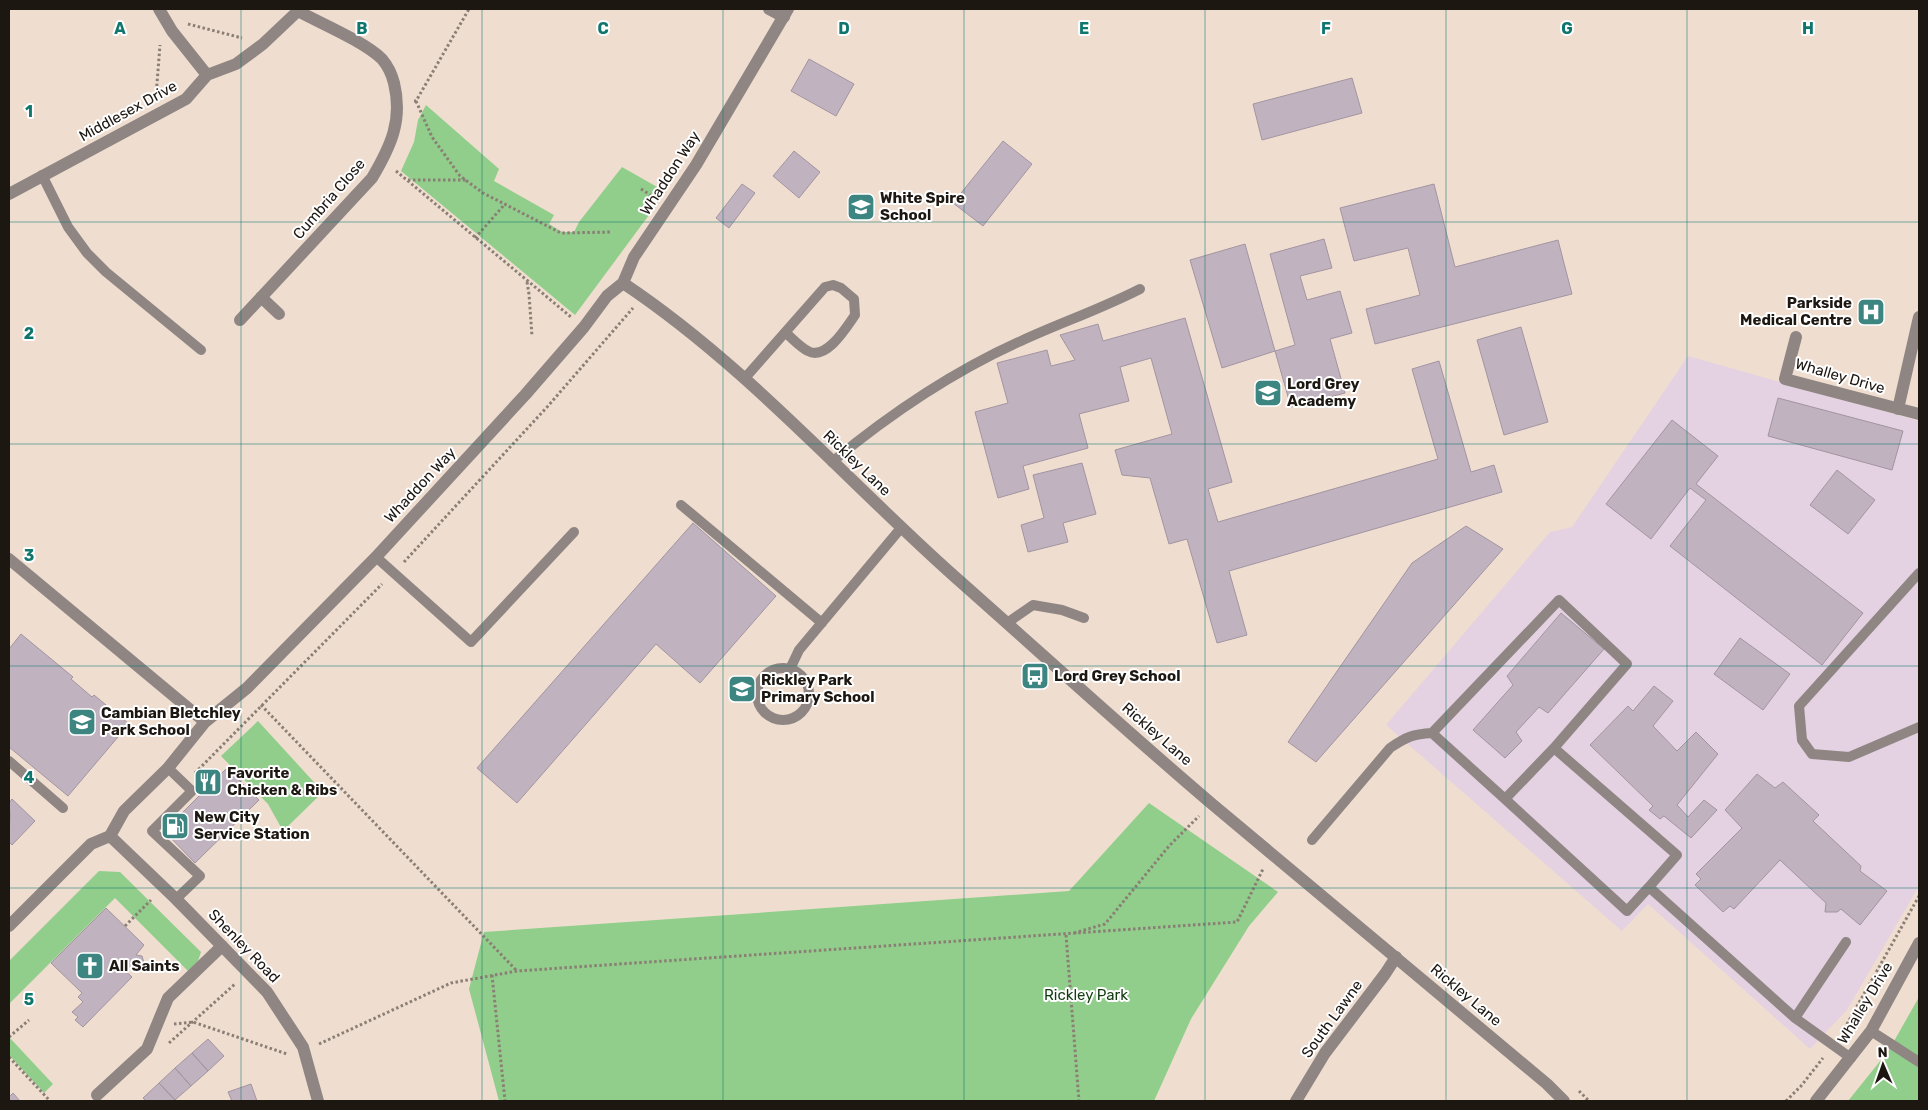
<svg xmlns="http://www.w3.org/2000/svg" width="1928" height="1110" viewBox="0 0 1928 1110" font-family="Rubik,sans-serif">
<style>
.medical{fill:#e4d1e1}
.green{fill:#91ce8b}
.building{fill:#c1b2c0;stroke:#a394a2}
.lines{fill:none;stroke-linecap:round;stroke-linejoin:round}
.path{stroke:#8a7e75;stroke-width:3;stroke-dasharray:2.5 2.5;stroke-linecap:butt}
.service{stroke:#8f8684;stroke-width:10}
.minor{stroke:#8f8684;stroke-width:12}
.tertiary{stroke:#8f8684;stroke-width:12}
.grid{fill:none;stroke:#0f766e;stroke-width:1;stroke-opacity:0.55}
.labels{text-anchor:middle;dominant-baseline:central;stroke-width:4;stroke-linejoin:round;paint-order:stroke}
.street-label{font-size:15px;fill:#1d1712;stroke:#fff}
.poi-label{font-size:15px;font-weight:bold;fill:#1d1712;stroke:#fff;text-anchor:start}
.park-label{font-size:15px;fill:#113c0f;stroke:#fff}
.grid-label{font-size:16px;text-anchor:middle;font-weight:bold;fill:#0f766e;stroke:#fff;stroke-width:4;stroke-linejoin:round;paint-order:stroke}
</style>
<rect width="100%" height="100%" fill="#efded0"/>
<path class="medical" d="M 1688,356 L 1919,421 L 1919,886 L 1847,1010 L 1810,1049 L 1648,904 L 1622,931 L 1386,725 L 1550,532 L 1572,527 Z"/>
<path class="green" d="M 426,105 L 499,169 L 494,181 L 554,215 L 549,224 L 562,232 L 574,232 L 579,222 L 622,167 L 666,192 L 575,315 L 401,171 L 414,142 L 418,120 Z
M 258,721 L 323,792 L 283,831 L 268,804 L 221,756 Z
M 1149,803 L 1278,892 L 1249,926 L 1191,1019 L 1154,1101 L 499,1101 L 469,989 L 484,932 L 1069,891 Z
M 99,871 L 120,872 L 201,952 L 198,961 L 188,971 L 115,898 L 9,1004 L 9,961 Z
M 1919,997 L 1919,1101 L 1848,1101 L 1889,1050 Z
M 9,1037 L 53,1084 L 44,1093 L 9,1055 Z"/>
<path class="building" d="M 809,59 L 854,84 L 836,116 L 791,91 Z
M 1352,78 L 1362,113 L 1262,140 L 1253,104 Z
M 1003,141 L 1032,164 L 983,226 L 953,203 Z
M 794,151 L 820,172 L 799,198 L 773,176 Z
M 742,184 L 755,193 L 729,228 L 716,218 Z
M 1434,184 L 1455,267 L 1558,240 L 1572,294 L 1375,344 L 1366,309 L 1420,295 L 1408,248 L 1354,261 L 1340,208 Z
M 1324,239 L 1332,268 L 1300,276 L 1307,300 L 1340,291 L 1352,333 L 1330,339 L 1345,393 L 1291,407 L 1275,351 L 1295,345 L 1270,254 Z
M 1245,244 L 1275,351 L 1222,368 L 1190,260 Z
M 1185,318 L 1232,482 L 1208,489 L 1218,522 L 1438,459 L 1412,369 L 1439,361 L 1471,472 L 1494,465 L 1502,492 L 1229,571 L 1247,635 L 1217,643 L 1187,539 L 1169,544 L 1150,478 L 1122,475 L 1115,450 L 1172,434 L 1151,358 L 1120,367 L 1129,401 L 1079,414 L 1088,448 L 1023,466 L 1029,489 L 998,498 L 975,412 L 1008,403 L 997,363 L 1047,350 L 1051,366 L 1075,360 L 1060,335 L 1098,324 L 1103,341 Z
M 1521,327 L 1548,422 L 1504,435 L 1477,340 Z
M 1778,398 L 1903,431 L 1892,470 L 1768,436 Z
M 1672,420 L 1718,456 L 1696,484 L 1863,613 L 1822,665 L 1670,546 L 1706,500 L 1690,488 L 1651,539 L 1606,504 Z
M 1082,463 L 1096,514 L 1063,523 L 1068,542 L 1028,552 L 1021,525 L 1044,518 L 1033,475 Z
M 1837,470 L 1875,500 L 1848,534 L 1810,505 Z
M 693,523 L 776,596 L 700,683 L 656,644 L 517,803 L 477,768 Z
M 1466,526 L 1503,549 L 1316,762 L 1288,742 L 1412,563 Z
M 1561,613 L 1604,649 L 1548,713 L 1539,707 L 1516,732 L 1522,741 L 1505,758 L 1473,730 L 1513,685 L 1507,676 Z
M 21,634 L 73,677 L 71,679 L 92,697 L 94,695 L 129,724 L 68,796 L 9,747 L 9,649 Z
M 1740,638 L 1790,674 L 1763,710 L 1714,674 Z
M 1654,686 L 1673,701 L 1653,726 L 1677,751 L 1696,732 L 1718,754 L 1677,805 L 1688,817 L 1704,800 L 1717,810 L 1691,838 L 1664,816 L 1660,819 L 1649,810 L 1653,806 L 1590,745 L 1628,706 L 1633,711 Z
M 227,768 L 259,800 L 195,863 L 164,831 Z
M 1757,774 L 1775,788 L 1783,782 L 1819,815 L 1813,821 L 1861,866 L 1860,871 L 1887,891 L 1860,925 L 1841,909 L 1837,912 L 1825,912 L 1826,903 L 1780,860 L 1734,909 L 1730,906 L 1723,912 L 1695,885 L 1701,879 L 1696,874 L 1742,828 L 1725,810 Z
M 12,799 L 35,821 L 12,845 L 9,842 L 10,813 L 9,803 Z
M 106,908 L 144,945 L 136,955 L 142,956 L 144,963 L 138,970 L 130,968 L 129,961 L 122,968 L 132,977 L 83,1027 L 75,1020 L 78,1017 L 72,1012 L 83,1002 L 78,997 L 82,993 L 51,963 Z
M 208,1039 L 224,1056 L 208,1071 L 192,1053 Z
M 192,1053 L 208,1071 L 191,1086 L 175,1068 Z
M 175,1068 L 191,1086 L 175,1100 L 159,1083 Z
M 159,1083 L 175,1100 L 174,1101 L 146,1101 L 143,1098 Z
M 251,1084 L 257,1101 L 232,1101 L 228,1092 Z
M 13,1093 L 20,1101 L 9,1101 L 9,1097 Z"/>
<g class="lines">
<path class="path" d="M 188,24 L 242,38
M 156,96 L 160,45
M 414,101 L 416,101 L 469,9
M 416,101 L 432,137 L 460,176 L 483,193 L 561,233 L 612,232
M 396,171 L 571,317
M 408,180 L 466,180
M 641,189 L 655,198
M 475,238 L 505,204
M 527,282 L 529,294 L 532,336
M 404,562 L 548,406 L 633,308
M 261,705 L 517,971
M 195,773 L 382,584
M 125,926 L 151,900
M 1074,933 L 1105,924 L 1169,846 L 1199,816
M 1066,935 L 1079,1101
M 492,975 L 505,1101
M 174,1024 L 193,1022 L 287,1054
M 1842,1033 L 1919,896
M 9,1037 L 29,1020
M 169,1043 L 235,984
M 319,1044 L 451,983 L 517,971 L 1237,922 L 1263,869
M 9,1057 L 50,1101
M 1579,1091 L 1589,1101
M 1786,1101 L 1801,1086 L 1823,1058"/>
<path class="service" d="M 42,175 L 68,227 L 87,253 L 106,272 L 201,350
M 745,378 L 825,287 L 833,285 L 841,288 L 854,299 L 855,315 C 846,328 826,361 808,351 C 800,347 793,339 786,333
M 832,462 C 890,414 952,372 1021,341 C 1060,323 1101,309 1140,289
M 681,505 L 822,623
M 376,557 L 471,642 L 574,532
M 1919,573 L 1799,706 L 1802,740 L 1812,754 L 1849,757 L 1919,727
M 1007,623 L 1033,605 L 1062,610 L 1084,618
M757 694a26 26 0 1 1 52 0a26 26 0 1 1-52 0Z
M 790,669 L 799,650 L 901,528
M 9,761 L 63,808
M 168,768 L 192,791 L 152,831 L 200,876 L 176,899
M 1505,799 L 1432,733 L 1559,600 L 1627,664 L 1554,748
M 1312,840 L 1390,748 C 1406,737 1413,734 1432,733
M 1649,887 L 1677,855 L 1554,748 L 1505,799 L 1627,911 L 1649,887 L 1795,1018 L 1851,1058
M 1795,1018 L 1846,942
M 1871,1031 L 1919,1062"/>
<path class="minor" d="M 159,9 L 172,31 L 207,75
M 769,9 L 784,17
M 9,194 L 186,99 L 207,75 L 236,64 L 263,44 L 300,9
M 261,297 L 279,314
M 240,320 L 372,178 C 391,146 403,120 394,83 C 392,75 387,65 382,59 C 363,41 322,24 298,11
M 1796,337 L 1785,379 L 1919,414
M 1898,409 L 1919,317
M 97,1095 L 147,1049 L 168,998 L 222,946
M 1296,1101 L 1325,1053 L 1385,974 L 1396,957"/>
<path class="tertiary" d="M 623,283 C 746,365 844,478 954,576 C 1040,652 1125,730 1212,804 C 1323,898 1436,990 1547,1084 L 1564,1101
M 9,559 L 205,722
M 110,836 L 176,899 L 267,992 L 303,1047 L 318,1101
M 9,926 L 91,844 L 110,836 L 124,811 L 168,768 L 205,722 L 247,688 L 376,557 L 525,395 L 584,327 L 607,296 L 623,283 L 634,257 L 696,165 L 788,9
M 1816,1101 L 1871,1031 L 1919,943"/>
</g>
<path class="grid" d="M 241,9 L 241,1101M 482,9 L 482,1101M 723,9 L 723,1101M 964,9 L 964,1101M 1205,9 L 1205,1101M 1446,9 L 1446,1101M 1687,9 L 1687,1101M 9,222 L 1919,222M 9,444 L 1919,444M 9,666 L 1919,666M 9,888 L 1919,888"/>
<defs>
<symbol id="school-square" viewBox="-11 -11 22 22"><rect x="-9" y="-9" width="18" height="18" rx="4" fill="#3d8581" stroke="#fff"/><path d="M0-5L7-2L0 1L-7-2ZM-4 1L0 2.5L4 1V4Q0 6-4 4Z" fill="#fff"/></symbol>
<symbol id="hospital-square" viewBox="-11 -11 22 22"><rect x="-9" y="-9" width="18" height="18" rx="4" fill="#3d8581" stroke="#fff"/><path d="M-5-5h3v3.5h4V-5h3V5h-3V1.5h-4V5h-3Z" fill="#fff"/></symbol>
<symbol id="bus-square" viewBox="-11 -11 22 22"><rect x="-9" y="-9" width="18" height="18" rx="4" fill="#3d8581" stroke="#fff"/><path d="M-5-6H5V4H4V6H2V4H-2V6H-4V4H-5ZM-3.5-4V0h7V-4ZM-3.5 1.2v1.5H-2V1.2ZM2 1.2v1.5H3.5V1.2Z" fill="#fff"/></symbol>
<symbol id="restaurant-square" viewBox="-11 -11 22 22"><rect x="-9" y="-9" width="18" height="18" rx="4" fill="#3d8581" stroke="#fff"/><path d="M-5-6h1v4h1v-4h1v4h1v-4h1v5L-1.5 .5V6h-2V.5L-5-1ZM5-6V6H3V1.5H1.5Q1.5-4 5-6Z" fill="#fff"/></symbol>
<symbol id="fuel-square" viewBox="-11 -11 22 22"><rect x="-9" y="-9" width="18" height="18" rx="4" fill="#3d8581" stroke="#fff"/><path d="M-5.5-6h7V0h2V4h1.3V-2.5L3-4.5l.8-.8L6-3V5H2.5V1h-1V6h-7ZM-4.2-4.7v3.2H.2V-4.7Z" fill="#fff"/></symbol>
<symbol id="church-square" viewBox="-11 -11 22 22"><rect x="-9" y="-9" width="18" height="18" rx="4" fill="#3d8581" stroke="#fff"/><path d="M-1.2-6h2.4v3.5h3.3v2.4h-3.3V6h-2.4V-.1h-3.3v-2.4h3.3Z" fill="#fff"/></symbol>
</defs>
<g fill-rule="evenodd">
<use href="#school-square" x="845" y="191" width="32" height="32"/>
<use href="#hospital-square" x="1855" y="296" width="32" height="32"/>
<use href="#school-square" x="1252" y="377" width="32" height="32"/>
<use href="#bus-square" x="1019" y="660" width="32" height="32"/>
<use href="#school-square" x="726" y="673" width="32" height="32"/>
<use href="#school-square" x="66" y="706" width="32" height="32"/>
<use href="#restaurant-square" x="192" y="766" width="32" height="32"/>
<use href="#fuel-square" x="159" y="810" width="32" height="32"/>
<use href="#church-square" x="74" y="950" width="32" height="32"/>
</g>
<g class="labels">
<g class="street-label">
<text transform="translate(128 111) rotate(-29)">Middlesex Drive</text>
<text transform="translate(670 173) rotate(-57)">Whaddon Way</text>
<text transform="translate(329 199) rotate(-49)">Cumbria Close</text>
<text transform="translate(1840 376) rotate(16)">Whalley Drive</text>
<text transform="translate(857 463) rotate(44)">Rickley Lane</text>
<text transform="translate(420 485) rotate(-47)">Whaddon Way</text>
<text transform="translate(1157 734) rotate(41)">Rickley Lane</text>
<text transform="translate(244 946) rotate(46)">Shenley Road</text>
<text transform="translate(1466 995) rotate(40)">Rickley Lane</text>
<text transform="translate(1865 1003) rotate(-59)">Whalley Drive</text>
<text transform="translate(1332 1019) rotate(-54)">South Lawne</text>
</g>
<g class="poi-label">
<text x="880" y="198">White Spire<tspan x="880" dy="17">School</tspan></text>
<text x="1852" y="303" text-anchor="end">Parkside<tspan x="1852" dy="17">Medical Centre</tspan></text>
<text x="1287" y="384">Lord Grey<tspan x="1287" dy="17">Academy</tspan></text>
<text x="1054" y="676">Lord Grey School</text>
<text x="761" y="680">Rickley Park<tspan x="761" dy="17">Primary School</tspan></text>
<text x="101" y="713">Cambian Bletchley<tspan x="101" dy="17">Park School</tspan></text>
<text x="227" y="773">Favorite<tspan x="227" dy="17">Chicken &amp; Ribs</tspan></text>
<text x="194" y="817">New City<tspan x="194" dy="17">Service Station</tspan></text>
<text x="109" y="966">All Saints</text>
</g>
<g class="park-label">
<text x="1086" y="995">Rickley Park</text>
</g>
</g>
<g class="grid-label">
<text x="120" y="34">A</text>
<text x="362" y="34">B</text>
<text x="603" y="34">C</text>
<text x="844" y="34">D</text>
<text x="1084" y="34">E</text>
<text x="1326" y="34">F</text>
<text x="1567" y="34">G</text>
<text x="1808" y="34">H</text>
<text x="29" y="117">1</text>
<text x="29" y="339">2</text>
<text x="29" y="561">3</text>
<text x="29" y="783">4</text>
<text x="29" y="1005">5</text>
</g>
<rect width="1928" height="1110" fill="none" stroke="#1d1712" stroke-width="20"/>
<g transform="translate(1883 1065) rotate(358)" stroke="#ffffff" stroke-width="4" paint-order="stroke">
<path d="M0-4L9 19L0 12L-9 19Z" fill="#1d1712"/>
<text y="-8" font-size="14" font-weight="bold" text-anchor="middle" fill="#1d1712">N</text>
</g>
</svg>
